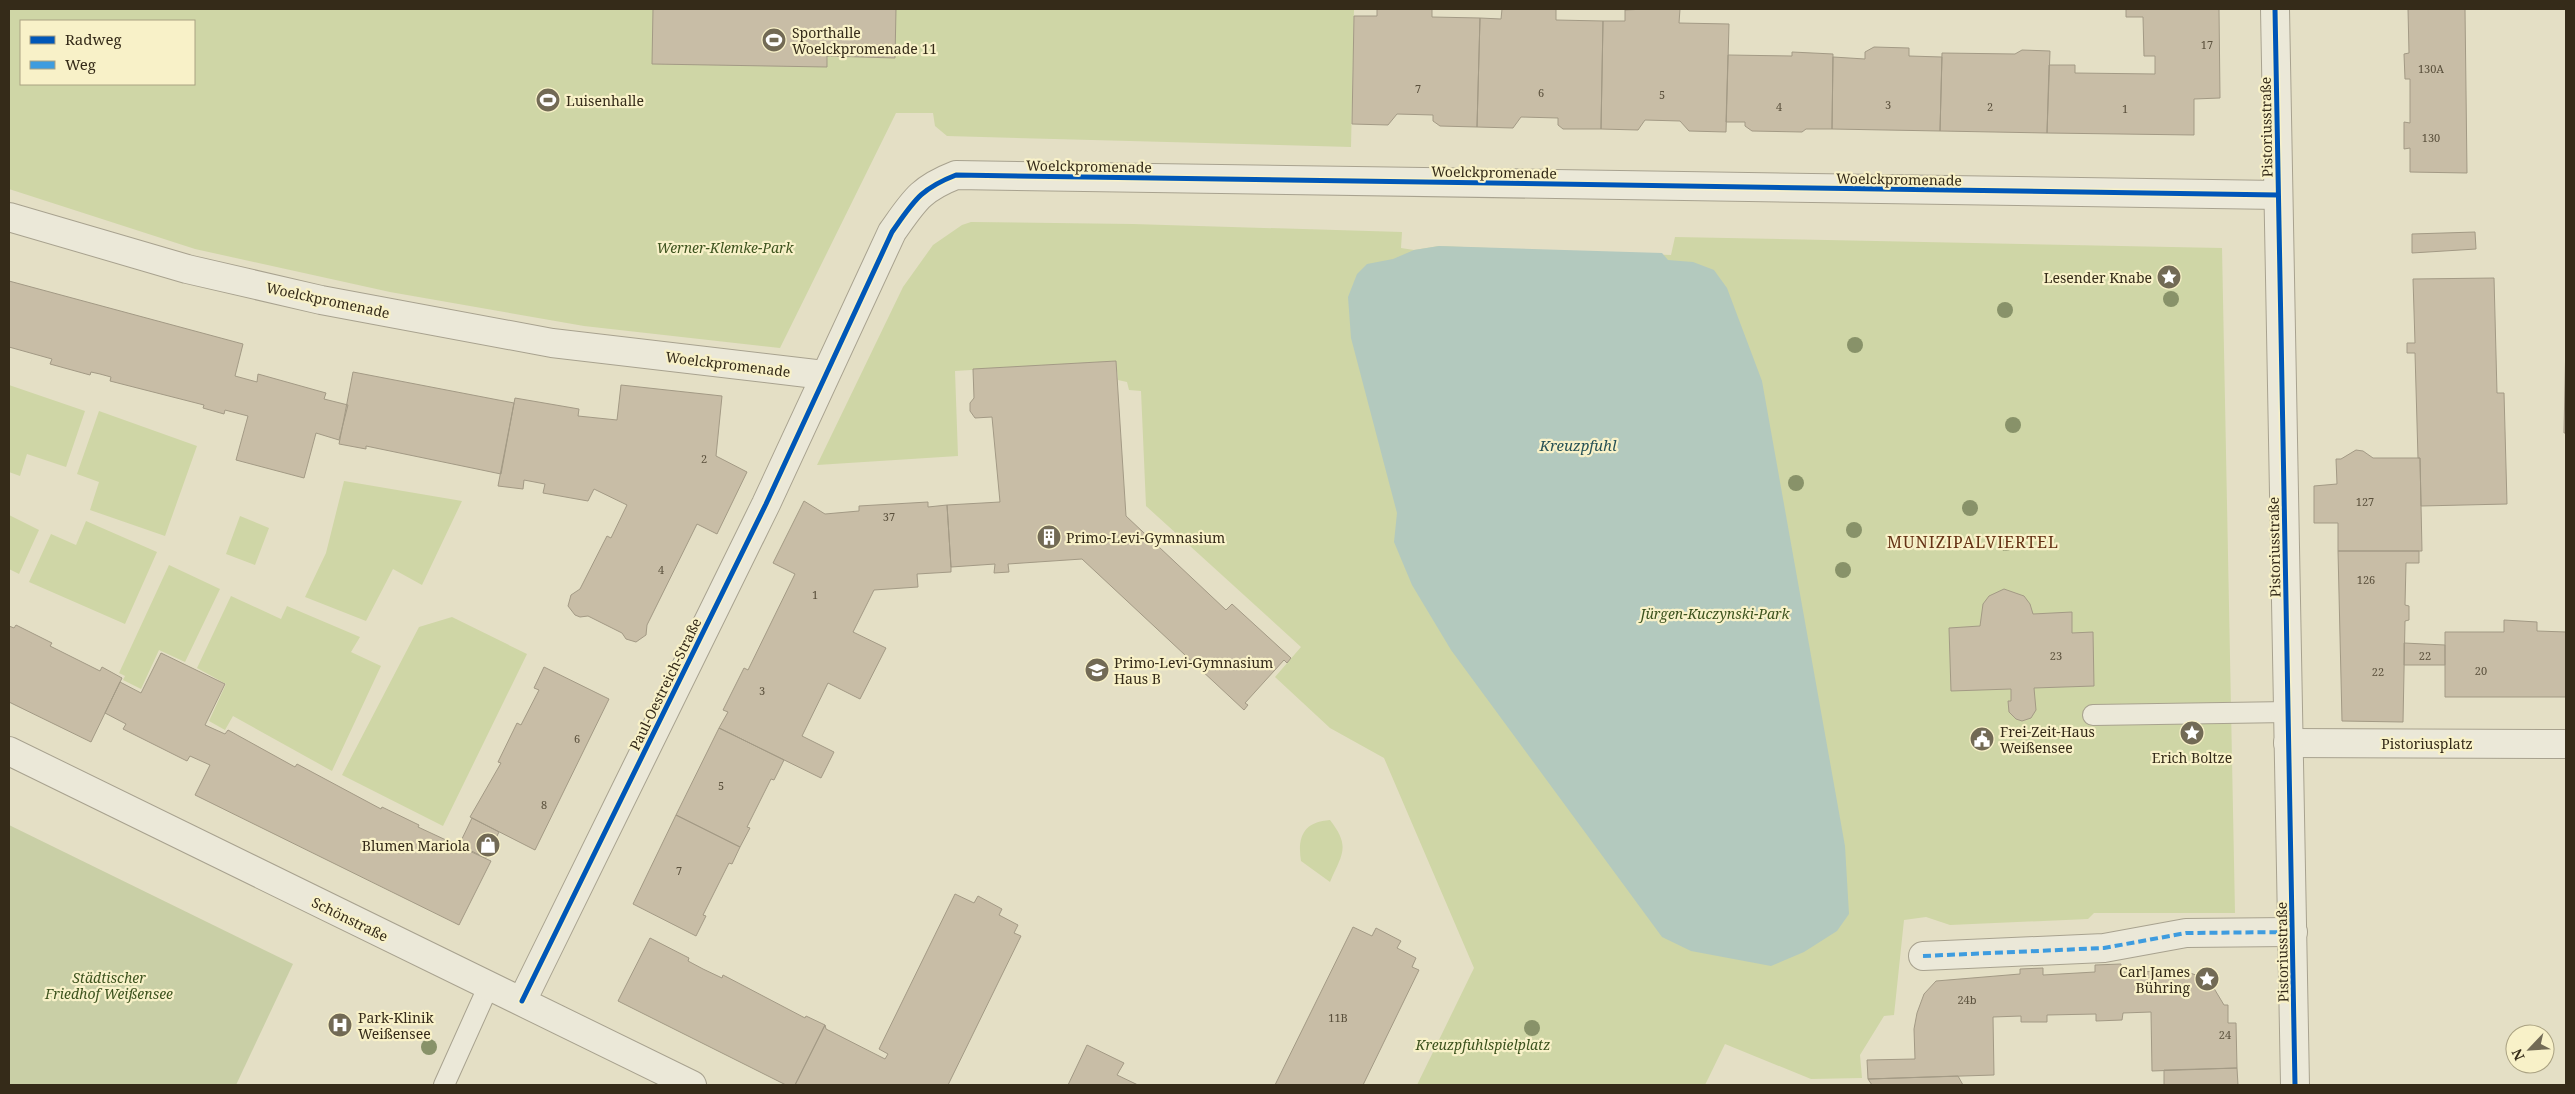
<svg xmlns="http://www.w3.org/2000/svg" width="2575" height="1094" viewBox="0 0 2575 1094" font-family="'Noto Serif',serif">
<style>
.green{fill:#cfd6a6;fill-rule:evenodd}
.cemetery{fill:#c9cfa6}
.water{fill:#b3c9be}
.building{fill:#c8bda6;stroke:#a39a85}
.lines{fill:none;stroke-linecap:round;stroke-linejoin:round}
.service-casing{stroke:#a8a28f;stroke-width:22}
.minor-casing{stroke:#a8a28f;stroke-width:30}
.tertiary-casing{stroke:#a8a28f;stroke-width:30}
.service{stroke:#ebe8d8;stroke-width:20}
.minor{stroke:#ebe8d8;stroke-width:28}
.tertiary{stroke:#ebe8d8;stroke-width:28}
.quiet{stroke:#3e9cdf;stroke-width:4;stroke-dasharray:8 4;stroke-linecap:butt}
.cycleway-casing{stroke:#f8f1c8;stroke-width:8}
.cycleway{stroke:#0057b8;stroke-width:5}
.tree{fill:#889269}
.labels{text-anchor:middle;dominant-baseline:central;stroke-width:4.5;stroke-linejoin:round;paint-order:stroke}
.number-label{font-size:11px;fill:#5a503c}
.poi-label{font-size:14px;fill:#352b19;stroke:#f8f1c8;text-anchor:start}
.street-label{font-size:14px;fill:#352b19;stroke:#f8f1c8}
.park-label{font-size:14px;font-style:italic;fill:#3d531e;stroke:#f8f1c8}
.water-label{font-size:15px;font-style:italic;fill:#275256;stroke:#f8f1c8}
.quarter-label{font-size:16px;letter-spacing:1px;fill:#653215;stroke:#f8f1c8}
</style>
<rect width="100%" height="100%" fill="#e4dfc5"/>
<path class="green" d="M 9,9 L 1354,9 L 1351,147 L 947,136 L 935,126 L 933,113 L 896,113 L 780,348 L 584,326 L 390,292 L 195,249 L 9,189 ZM 21,21 L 194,21 L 194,84 L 21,84 Z
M 971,222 L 1133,224 L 1402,232 L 1401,248 L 1414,250 L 1439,246 L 1671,255 L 1675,237 L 2222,248 L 2235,913 L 2094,913 L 2088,919 L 1950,925 L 1926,917 L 1904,920 L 1894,1015 L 1884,1016 L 1860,1055 L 1862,1078 L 1811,1079 L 1725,1044 L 1705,1085 L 1417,1085 L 1474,968 L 1384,758 L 1330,728 L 1275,677 L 1301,647 L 1146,506 L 1141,391 L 1129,390 L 1127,382 L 1118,380 L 1116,361 L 955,371 L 958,456 L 817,465 L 903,287 L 933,245 L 962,225 Z
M 9,385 L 85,411 L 66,467 L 27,454 L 20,476 L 9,472 Z
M 99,411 L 197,446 L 165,536 L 90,510 L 99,482 L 77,474 Z
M 344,481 L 462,501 L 422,585 L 393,569 L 366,621 L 305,597 L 326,553 Z
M 9,515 L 39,530 L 19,574 L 9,569 Z
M 240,516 L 269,528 L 255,565 L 226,554 Z
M 86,521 L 157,552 L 125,624 L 29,582 L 51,534 L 76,545 Z
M 169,565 L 220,589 L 185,662 L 159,650 L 141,689 L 123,680 L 125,676 L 119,673 Z
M 231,596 L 281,619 L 287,606 L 360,637 L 351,652 L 381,666 L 332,771 L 233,716 L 225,730 L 209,721 L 226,684 L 197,668 Z
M 452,617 L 527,654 L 443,826 L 342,775 L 419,627 Z
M 1330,820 C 1351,847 1342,854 1330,882 L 1301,861 C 1297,836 1304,822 1330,820 Z"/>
<path class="cemetery" d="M 9,825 L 293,964 L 236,1085 L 9,1085 Z"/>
<path class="water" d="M 1439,246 L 1662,253 L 1668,260 L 1693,262 L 1714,270 L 1727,288 L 1762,381 L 1845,846 L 1849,914 L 1837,931 L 1804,952 L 1771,966 L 1691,951 L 1662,937 L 1451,650 L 1412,585 L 1394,542 L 1397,513 L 1351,338 L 1348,297 L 1357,274 L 1367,264 L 1393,259 L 1414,250 Z"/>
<path class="building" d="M 653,9 L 896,9 L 895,58 L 827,56 L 827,67 L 652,64 Z
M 1377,9 L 1432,9 L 1432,17 L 1480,18 L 1477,127 L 1440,126 L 1433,121 L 1433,115 L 1397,114 L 1388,125 L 1352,124 L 1354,16 L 1377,16 Z
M 1502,9 L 1556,9 L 1556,20 L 1603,21 L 1601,129 L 1563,129 L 1558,125 L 1558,118 L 1521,117 L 1513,128 L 1477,127 L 1480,18 L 1501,19 Z
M 1646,9 L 1680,9 L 1679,23 L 1729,24 L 1726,132 L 1689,131 L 1680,121 L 1645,120 L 1638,130 L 1601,129 L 1603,21 L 1625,21 L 1625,10 Z
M 2126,9 L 2219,9 L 2220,98 L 2194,99 L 2194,135 L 2047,133 L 2049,65 L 2075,65 L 2075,73 L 2155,74 L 2155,56 L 2144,56 L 2143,17 L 2126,17 Z
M 2408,9 L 2465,9 L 2467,173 L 2410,172 L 2410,148 L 2404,149 L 2404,122 L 2410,123 L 2410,79 L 2405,79 L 2404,54 L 2409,53 Z
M 1874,47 L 1909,48 L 1909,56 L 1942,57 L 1940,131 L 1832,129 L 1833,57 L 1865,59 L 1865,52 Z
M 2022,50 L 2050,51 L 2047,133 L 1940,131 L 1942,53 L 2015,54 Z
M 1792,52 L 1833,54 L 1832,129 L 1806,129 L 1802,132 L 1752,131 L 1745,126 L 1745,122 L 1726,122 L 1728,55 L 1792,56 Z
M 2475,232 L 2476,249 L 2412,253 L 2412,234 Z
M 2494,278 L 2497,393 L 2504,393 L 2507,504 L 2421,506 L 2420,458 L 2418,458 L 2415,353 L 2407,353 L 2407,343 L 2415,343 L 2413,279 Z
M 9,281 L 243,344 L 235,376 L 257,382 L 258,374 L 326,393 L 324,399 L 348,405 L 339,440 L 316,433 L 304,478 L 236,460 L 248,416 L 225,410 L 224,414 L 203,408 L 204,405 L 110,381 L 111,377 L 100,374 L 91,372 L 90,375 L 50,364 L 52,359 L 9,347 Z
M 2566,336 L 2566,433 L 2564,433 Z
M 1116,361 L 1126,516 L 1226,610 L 1232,604 L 1291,658 L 1287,663 L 1284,660 L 1245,703 L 1248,705 L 1244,710 L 1082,559 L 1008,564 L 1009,572 L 994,573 L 995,564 L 951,567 L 947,505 L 1000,502 L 992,417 L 975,418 L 970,411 L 970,403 L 974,398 L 973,369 Z
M 353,372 L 514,403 L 501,474 L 366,446 L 366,449 L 339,444 Z
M 621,385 L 722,396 L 716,456 L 747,472 L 717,534 L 697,524 L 647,625 L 646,635 L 636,642 L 626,639 L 622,633 L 588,616 L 580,617 L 575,615 L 568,606 L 571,595 L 580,589 L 607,536 L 611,538 L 627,505 L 594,489 L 588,501 L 543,493 L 545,484 L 524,480 L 523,489 L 498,486 L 515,398 L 579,409 L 578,416 L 617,420 Z
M 2356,450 L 2363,451 L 2373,458 L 2420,458 L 2422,551 L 2338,551 L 2338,523 L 2314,523 L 2314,486 L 2337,484 L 2336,459 L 2341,459 Z
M 804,501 L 825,514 L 859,511 L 859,506 L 928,502 L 928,507 L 947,505 L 951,567 L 951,572 L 917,574 L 918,587 L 874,590 L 853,632 L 886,648 L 860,699 L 828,683 L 802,736 L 834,752 L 821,778 L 719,728 L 728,712 L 723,710 L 744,668 L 748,670 L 795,574 L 773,563 Z
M 2338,551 L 2419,551 L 2419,563 L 2406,563 L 2405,605 L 2409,606 L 2409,620 L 2405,621 L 2403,722 L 2342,721 Z
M 2004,589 L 2024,596 L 2030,604 L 2033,614 L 2072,612 L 2072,633 L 2093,632 L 2094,686 L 2034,688 L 2036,710 L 2031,718 L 2022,721 L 2016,719 L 2009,712 L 2008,701 L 2011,701 L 2011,689 L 1951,691 L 1949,628 L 1980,626 L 1983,604 L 1989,596 Z
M 2504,620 L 2537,622 L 2537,631 L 2566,632 L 2566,697 L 2445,697 L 2445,632 L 2504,632 Z
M 16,625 L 52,643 L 50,646 L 100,671 L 102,667 L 122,678 L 91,742 L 9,702 L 9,626 L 14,628 Z
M 2404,643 L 2445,645 L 2445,665 L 2404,665 Z
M 161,653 L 225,684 L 205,725 L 225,734 L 228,730 L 295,767 L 297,764 L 381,809 L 382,807 L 419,825 L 418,827 L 491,861 L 459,925 L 195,795 L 210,765 L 190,756 L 187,761 L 123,729 L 126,724 L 105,713 L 120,682 L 141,693 Z
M 544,667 L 609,699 L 535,850 L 470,817 L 501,763 L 498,762 L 517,723 L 521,725 L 539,690 L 534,688 Z
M 719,728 L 784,760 L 774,780 L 771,779 L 747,827 L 750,828 L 740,847 L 676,815 Z
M 676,815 L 740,847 L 732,864 L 729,863 L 703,915 L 706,916 L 696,936 L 633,904 Z
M 472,818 L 499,832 L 486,858 L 459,845 Z
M 955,894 L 974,903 L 978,896 L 1002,909 L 999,915 L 1018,925 L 1014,933 L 1021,936 L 948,1085 L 795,1085 L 825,1025 L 826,1029 L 885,1059 L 888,1054 L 879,1049 Z
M 1353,927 L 1372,936 L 1376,928 L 1401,941 L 1397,948 L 1416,958 L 1412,967 L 1419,970 L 1363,1085 L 1275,1085 Z
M 650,938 L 689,958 L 688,961 L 703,969 L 722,978 L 723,975 L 805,1018 L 806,1016 L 825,1025 L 795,1085 L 786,1085 L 618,1001 Z
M 2121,964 L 2121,972 L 2184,971 L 2199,976 L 2212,985 L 2224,1005 L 2228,1005 L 2228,1023 L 2236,1023 L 2237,1068 L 2152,1071 L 2151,1012 L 2123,1013 L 2122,1020 L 2096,1021 L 2096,1014 L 2047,1015 L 2047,1022 L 2021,1022 L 2021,1016 L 1993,1017 L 1994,1075 L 1868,1079 L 1867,1060 L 1915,1059 L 1914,1029 L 1917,1013 L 1924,994 L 1936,981 L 2020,974 L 2020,969 L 2043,968 L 2043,975 L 2095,972 L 2095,965 Z
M 1087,1045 L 1124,1063 L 1117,1075 L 1138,1085 L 1068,1085 Z
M 2237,1068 L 2238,1085 L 2164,1085 L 2164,1070 Z
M 1958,1076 L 1963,1085 L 1872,1085 L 1868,1079 Z"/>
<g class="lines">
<defs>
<path id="service" d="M 2093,715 L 2289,712
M 444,1085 L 489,985"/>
<path id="minor" d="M 9,217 L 187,269 L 321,300 L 552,343 L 824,375
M 2288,743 L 2566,744
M 9,751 L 692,1085
M 1923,956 L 2104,948 L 2186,933 L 2293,932
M 522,1001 L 766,504 L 892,232 C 914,201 920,189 956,175 L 2278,195"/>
<path id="tertiary" d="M 2275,9 L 2295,1085"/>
</defs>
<use href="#service" class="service-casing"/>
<use href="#minor" class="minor-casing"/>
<use href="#tertiary" class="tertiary-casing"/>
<use href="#service" class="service"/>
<use href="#minor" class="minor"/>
<use href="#tertiary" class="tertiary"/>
<path class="quiet" d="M 1923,956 L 2104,948 L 2186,933 L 2293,932"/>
<defs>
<path id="cycleway" d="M 2275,9 L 2295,1085
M 522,1001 L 766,504 L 892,232 C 914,201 920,189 956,175 L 2278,195"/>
</defs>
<use href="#cycleway" class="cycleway-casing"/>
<use href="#cycleway" class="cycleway"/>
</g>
<g class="tree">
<circle cx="2171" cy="299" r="8"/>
<circle cx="2005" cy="310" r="8"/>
<circle cx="1855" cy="345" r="8"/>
<circle cx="2013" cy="425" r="8"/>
<circle cx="1796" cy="483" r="8"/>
<circle cx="1970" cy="508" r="8"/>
<circle cx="1854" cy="530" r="8"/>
<circle cx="2006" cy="543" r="8"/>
<circle cx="1843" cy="570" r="8"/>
<circle cx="1532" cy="1028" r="8"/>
<circle cx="429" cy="1047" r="8"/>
</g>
<defs>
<symbol id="stadium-disc" viewBox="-11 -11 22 22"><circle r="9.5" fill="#726a55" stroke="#f8f1c8"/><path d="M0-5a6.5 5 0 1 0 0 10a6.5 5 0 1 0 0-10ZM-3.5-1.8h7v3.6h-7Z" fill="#fff"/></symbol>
<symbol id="sight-disc" viewBox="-11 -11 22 22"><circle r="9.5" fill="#726a55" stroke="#f8f1c8"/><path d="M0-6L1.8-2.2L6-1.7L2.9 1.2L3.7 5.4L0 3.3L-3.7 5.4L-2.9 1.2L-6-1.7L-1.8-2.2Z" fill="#fff"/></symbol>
<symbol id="building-disc" viewBox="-11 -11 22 22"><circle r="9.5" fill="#726a55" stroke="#f8f1c8"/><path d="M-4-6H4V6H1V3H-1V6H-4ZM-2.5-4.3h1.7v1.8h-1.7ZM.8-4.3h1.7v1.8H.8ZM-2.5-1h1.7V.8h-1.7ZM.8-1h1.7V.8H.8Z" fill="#fff"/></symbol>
<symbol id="school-disc" viewBox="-11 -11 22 22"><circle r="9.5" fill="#726a55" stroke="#f8f1c8"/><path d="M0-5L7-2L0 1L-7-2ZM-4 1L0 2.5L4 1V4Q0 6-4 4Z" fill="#fff"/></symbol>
<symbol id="civic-disc" viewBox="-11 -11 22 22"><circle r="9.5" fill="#726a55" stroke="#f8f1c8"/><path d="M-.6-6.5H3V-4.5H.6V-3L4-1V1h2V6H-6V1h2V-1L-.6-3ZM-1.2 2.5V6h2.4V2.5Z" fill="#fff"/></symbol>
<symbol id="shop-disc" viewBox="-11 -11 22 22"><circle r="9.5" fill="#726a55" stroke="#f8f1c8"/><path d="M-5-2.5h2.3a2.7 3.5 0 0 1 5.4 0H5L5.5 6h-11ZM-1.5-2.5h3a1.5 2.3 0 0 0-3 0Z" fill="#fff"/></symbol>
<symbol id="hospital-disc" viewBox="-11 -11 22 22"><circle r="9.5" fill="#726a55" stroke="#f8f1c8"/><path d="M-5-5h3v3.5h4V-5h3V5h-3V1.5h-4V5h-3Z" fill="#fff"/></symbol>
</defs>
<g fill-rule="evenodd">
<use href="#stadium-disc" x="760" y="26" width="28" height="28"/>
<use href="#stadium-disc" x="534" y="86" width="28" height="28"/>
<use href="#sight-disc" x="2155" y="263" width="28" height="28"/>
<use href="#building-disc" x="1035" y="523" width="28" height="28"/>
<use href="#school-disc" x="1083" y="656" width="28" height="28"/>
<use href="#sight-disc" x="2178" y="719" width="28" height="28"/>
<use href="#civic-disc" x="1968" y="725" width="28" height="28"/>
<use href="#shop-disc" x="474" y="831" width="28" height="28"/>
<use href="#sight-disc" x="2193" y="965" width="28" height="28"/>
<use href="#hospital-disc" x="326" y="1011" width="28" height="28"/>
</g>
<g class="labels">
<g class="number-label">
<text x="2207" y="44">17</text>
<text x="2431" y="68">130A</text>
<text x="1418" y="88">7</text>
<text x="1541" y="92">6</text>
<text x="1662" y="94">5</text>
<text x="1888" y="104">3</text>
<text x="1779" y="106">4</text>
<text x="1990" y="106">2</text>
<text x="2125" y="108">1</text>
<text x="2431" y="137">130</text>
<text x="704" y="458">2</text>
<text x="2365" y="501">127</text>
<text x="889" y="516">37</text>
<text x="661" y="569">4</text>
<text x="2366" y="579">126</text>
<text x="815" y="594">1</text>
<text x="2056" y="655">23</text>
<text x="2425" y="655">22</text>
<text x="2481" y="670">20</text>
<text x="2378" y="671">22</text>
<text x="762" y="690">3</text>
<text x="577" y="738">6</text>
<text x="721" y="785">5</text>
<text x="544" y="804">8</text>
<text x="679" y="870">7</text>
<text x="1967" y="999">24b</text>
<text x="1338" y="1017">11B</text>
<text x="2225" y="1034">24</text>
</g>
<g class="poi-label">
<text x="792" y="32">Sporthalle<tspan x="792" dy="16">Woelckpromenade 11</tspan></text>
<text x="566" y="100">Luisenhalle</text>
<text x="2152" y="277" text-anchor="end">Lesender Knabe</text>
<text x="1066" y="537">Primo-Levi-Gymnasium</text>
<text x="1114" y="662">Primo-Levi-Gymnasium<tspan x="1114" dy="16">Haus B</tspan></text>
<text x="2000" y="731">Frei-Zeit-Haus<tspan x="2000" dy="16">Weißensee</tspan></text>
<text x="2192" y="757" text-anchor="middle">Erich Boltze</text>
<text x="470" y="845" text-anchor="end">Blumen Mariola</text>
<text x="2190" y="971" text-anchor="end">Carl James<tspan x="2190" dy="16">Bühring</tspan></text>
<text x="358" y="1017">Park-Klinik<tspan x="358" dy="16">Weißensee</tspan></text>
</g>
<g class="street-label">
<text transform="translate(2266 127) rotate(-91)">Pistoriusstraße</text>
<text transform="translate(1089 166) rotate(1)">Woelckpromenade</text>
<text transform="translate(1494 172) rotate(1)">Woelckpromenade</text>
<text transform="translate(1899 179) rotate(1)">Woelckpromenade</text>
<text transform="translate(328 300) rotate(12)">Woelckpromenade</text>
<text transform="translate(728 364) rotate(7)">Woelckpromenade</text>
<text transform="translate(2274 547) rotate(-91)">Pistoriusstraße</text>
<text transform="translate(665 684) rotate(-64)">Paul-Oestreich-Straße</text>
<text x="2427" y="743">Pistoriusplatz</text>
<text transform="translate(350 919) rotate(26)">Schönstraße</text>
<text transform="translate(2282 952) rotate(-91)">Pistoriusstraße</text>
</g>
<g class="park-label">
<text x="725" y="247">Werner-Klemke-Park</text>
<text x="1715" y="613">Jürgen-Kuczynski-Park</text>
<text x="109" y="977">Städtischer<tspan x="109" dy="16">Friedhof Weißensee</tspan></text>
<text x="1483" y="1044">Kreuzpfuhlspielplatz</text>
</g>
<g class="water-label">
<text x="1578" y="445">Kreuzpfuhl</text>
</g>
<g class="quarter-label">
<text x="1973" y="542">MUNIZIPALVIERTEL</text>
</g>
</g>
<rect width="2575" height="1094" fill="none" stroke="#352b19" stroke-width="20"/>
<rect x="20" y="20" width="175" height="65" fill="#f8f1c8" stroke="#aaa282"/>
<rect x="30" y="36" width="25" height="8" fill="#0057b8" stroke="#aaa282"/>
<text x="65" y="45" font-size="15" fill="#352b19">Radweg</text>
<rect x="30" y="61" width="25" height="8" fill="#3e9cdf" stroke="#aaa282"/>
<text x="65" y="70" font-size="15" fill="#352b19">Weg</text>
<g transform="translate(2530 1049) rotate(245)"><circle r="24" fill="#f8f1c8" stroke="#aaa282"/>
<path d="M0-4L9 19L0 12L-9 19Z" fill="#726a55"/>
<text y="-8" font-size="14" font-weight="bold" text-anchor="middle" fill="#352b19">N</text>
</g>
</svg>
